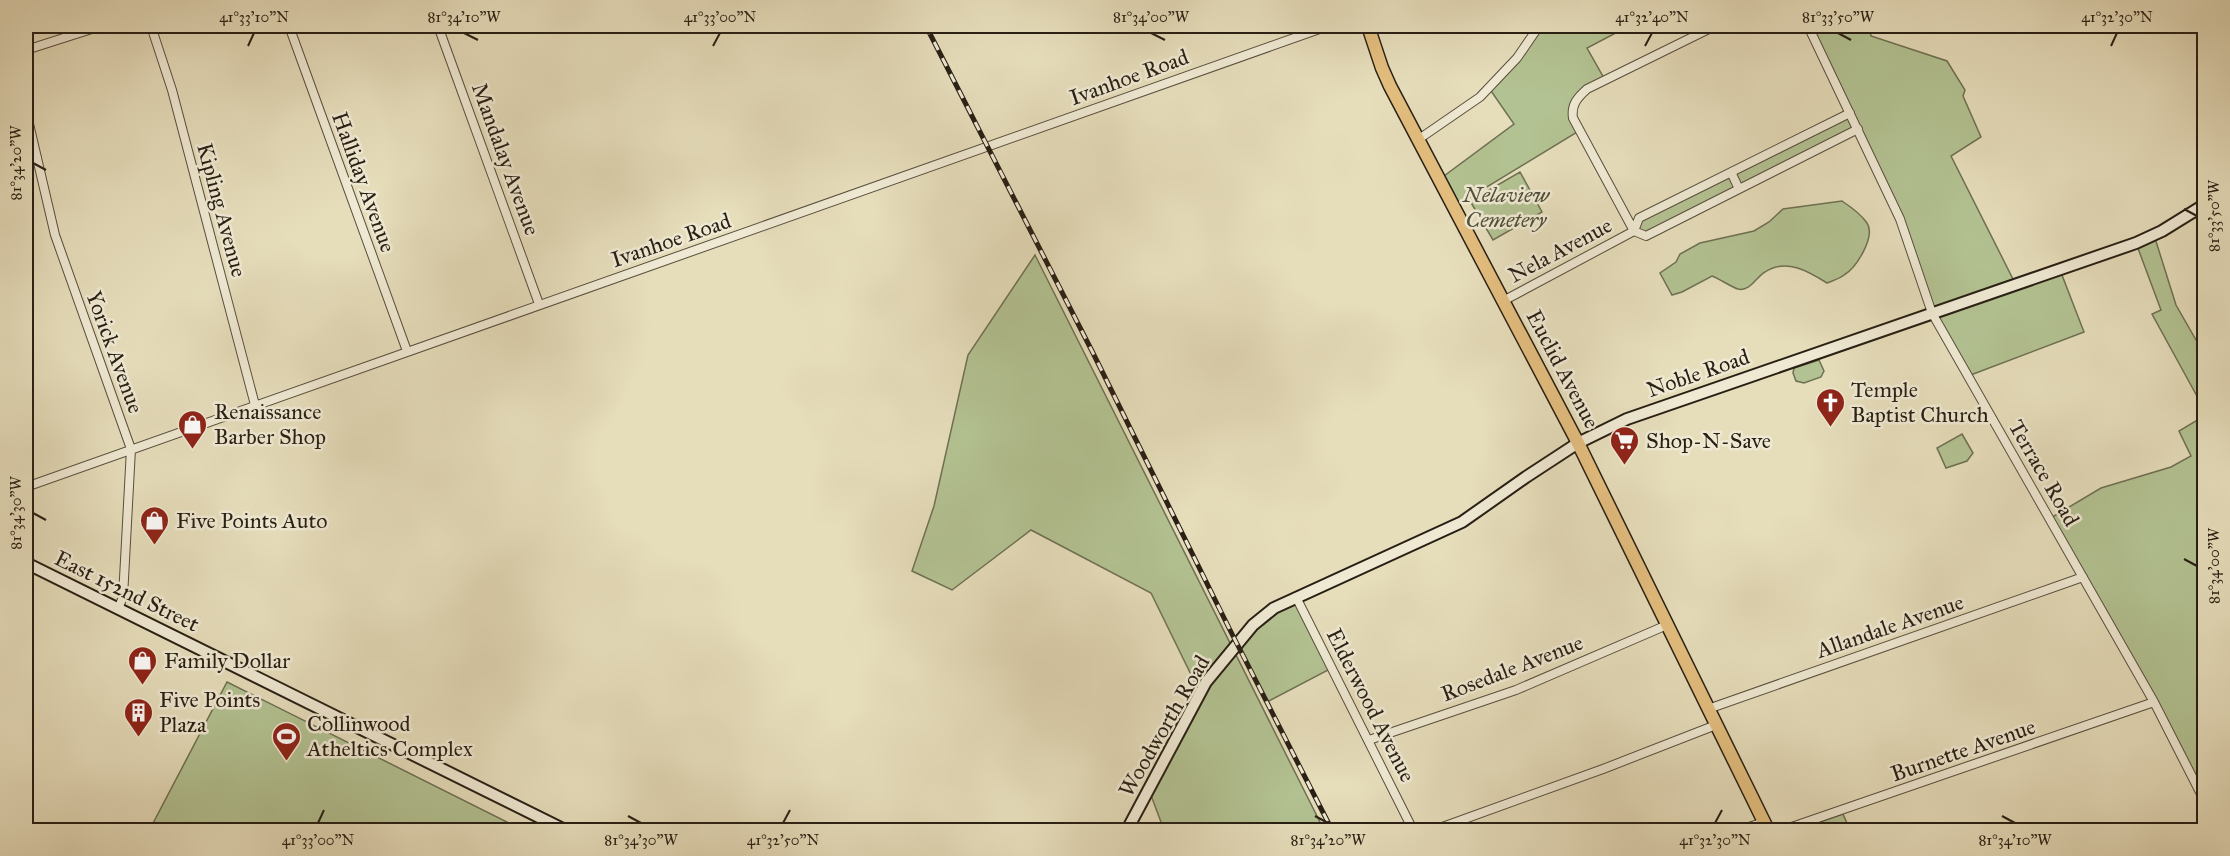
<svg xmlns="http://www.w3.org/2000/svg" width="2230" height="856" viewBox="0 0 2230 856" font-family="'IM FELL Great Primer',serif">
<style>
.green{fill:#b3c292;stroke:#6e7053;stroke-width:1.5}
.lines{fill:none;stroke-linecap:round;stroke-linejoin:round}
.street-casing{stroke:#584e3e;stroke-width:10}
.secondary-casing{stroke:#281f14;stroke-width:14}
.primary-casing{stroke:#281f14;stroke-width:15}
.street{stroke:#efe9d3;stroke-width:8}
.secondary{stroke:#efe9d3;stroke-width:10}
.primary{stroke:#e3be7e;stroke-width:12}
.rail-casing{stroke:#281f14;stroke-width:5}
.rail{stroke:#efe9d3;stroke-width:3;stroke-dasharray:9;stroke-linecap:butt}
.ticks{fill:none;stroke:#281f14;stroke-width:2}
.labels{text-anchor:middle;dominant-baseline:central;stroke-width:5;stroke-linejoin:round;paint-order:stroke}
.street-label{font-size:22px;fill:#281f14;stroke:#efe9d3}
.park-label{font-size:22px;font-style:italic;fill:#52503a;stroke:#efe9d3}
.poi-label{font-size:22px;fill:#281f14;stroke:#efe9d3;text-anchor:start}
.neatline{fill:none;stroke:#281f14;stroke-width:2}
.ticks-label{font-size:15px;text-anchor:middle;fill:#281f14}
</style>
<rect width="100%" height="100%" fill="#e6ddbb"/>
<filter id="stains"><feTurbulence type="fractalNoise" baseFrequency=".00333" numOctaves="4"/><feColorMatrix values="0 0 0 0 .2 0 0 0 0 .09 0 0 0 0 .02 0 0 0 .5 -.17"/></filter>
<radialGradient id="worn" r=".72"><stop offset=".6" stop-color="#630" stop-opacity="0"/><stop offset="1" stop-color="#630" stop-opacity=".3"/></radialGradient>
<path class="green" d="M 1539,26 L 1629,26 L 1587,48 L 1605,80 L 1587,89 L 1572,110 L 1579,131 L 1454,207 L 1440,179 L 1514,124 L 1489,88 Z
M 1808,26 L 1869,26 L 1871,36 L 1947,61 L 1965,90 L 1963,96 L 1981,137 L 1951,156 L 2016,285 L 2060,270 L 2084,332 L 1968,376 L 1932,313 L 1900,219 L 1858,129 L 1646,236 L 1634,231 L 1639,218 L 1850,113 Z
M 1520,172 L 1542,212 L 1493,240 L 1470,201 Z
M 1842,201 C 1851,207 1861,214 1867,223 C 1876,237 1856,268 1844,275 C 1839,279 1832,281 1827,283 C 1808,271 1786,258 1765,272 C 1756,277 1750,292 1738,289 C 1733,288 1718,278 1712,276 L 1682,292 L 1672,295 L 1660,273 L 1676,262 L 1680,254 L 1700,243 L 1754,231 L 1769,222 L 1783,209 Z
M 2154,235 L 2176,305 L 2204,354 L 2204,409 L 2152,314 L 2161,310 L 2136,243 Z
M 1035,255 C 1132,447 1228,639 1324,830 L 1164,830 L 1149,790 L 1200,693 L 1151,593 L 1031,530 L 952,590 L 912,571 L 934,506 L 968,355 Z
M 1819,360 L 1824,371 L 1821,377 L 1804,383 L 1796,381 L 1793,373 L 1794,368 Z
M 2204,416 L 2204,800 L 2049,519 L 2101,488 L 2171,467 L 2191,456 L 2179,431 Z
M 1962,434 L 1973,453 L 1967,461 L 1946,468 L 1937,448 Z
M 1296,597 L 1332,668 L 1267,702 L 1237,643 Z
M 227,682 L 507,822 L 502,830 L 150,829 Z
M 1843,814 L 1850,830 L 1797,830 Z"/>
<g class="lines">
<defs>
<path id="street" d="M 151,26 L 172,90 L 255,405
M 289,26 L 407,351
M 438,26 L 539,304
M 1808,26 L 1900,219 L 1932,313 L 2154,702 L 2204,800
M 26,50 L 101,26
M 26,111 L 55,235 L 131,449 L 123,597 L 118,609
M 1850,113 L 1639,218 L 1634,231 L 1646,236 L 1858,129
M 1419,139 L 1480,97 L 1517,58 L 1539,26
M 26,161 L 37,157
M 1731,172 L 1739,189
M 2197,210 L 2204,224
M 1503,301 L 1634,231 L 1573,118 C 1571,105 1577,98 1587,89 L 1715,26
M 26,487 L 1328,26
M 1296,597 L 1413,830
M 1708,709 L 2083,577
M 1369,740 L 1516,690 L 1667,625
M 1434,830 L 1603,769 L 1716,725
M 1740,830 L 1764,822
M 1783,830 L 2154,702"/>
<path id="secondary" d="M 26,563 L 565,830
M 1127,830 L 1206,682 L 1253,625 L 1274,608 L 1462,522 L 1526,477 L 1578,443 L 1627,419 L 2136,243 L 2162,231 L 2204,205"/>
<path id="primary" d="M 1368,26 L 1382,68 L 1390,86 L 1578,443 L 1768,830"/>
</defs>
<use href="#street" class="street-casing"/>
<use href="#secondary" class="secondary-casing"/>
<use href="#primary" class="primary-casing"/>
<use href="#street" class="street"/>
<use href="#secondary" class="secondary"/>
<use href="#primary" class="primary"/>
<defs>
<path id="rail" d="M 926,26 L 1093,353 L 1230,630 L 1332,830"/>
</defs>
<use href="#rail" class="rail-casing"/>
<use href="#rail" class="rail"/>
</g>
<path class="ticks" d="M 464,33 L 478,40M 1151,33 L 1165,40M 1838,33 L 1851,40M 248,46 L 254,33M 713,46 L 720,33M 1645,46 L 1652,33M 2111,46 L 2117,33M 33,163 L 46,170M 2184,209 L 2197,216M 33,513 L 46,520M 2184,559 L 2197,566M 628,816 L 641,823M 1315,816 L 1328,823M 2002,816 L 2015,823M 318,823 L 324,810M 783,823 L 790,810M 1715,823 L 1722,810"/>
<defs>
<symbol id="church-pin" viewBox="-11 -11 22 30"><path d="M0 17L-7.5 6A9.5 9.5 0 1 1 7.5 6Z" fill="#8f2418" stroke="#efe9d3"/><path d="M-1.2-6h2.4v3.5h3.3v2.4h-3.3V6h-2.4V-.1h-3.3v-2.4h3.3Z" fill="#fff"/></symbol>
<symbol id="shop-pin" viewBox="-11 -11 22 30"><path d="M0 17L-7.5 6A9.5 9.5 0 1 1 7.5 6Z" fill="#8f2418" stroke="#efe9d3"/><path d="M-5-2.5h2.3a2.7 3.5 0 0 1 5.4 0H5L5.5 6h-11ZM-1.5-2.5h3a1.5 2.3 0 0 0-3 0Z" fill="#fff"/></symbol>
<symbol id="supermarket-pin" viewBox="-11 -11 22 30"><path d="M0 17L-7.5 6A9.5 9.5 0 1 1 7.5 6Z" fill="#8f2418" stroke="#efe9d3"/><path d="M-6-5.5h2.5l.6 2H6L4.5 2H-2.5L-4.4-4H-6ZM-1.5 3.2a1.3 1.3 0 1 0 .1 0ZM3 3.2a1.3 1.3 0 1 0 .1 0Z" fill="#fff"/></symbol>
<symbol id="building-pin" viewBox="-11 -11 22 30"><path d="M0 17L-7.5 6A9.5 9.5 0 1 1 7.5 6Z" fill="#8f2418" stroke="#efe9d3"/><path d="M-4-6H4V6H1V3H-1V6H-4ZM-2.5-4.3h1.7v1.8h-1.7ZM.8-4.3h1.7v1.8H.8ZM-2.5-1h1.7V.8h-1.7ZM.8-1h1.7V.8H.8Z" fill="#fff"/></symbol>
<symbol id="stadium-pin" viewBox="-11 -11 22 30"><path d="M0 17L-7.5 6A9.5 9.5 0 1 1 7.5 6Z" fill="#8f2418" stroke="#efe9d3"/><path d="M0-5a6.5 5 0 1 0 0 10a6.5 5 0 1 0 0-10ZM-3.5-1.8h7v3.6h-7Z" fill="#fff"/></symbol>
</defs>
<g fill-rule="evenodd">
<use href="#church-pin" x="1814" y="386" width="33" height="45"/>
<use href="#shop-pin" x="176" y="408" width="33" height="45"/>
<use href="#supermarket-pin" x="1608" y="424" width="33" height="45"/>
<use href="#shop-pin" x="138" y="504" width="33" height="45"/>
<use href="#shop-pin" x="126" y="644" width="33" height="45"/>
<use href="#building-pin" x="122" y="696" width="33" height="45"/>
<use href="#stadium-pin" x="270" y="720" width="33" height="45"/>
</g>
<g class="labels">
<g class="street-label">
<text transform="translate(1129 77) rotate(-20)">Ivanhoe Road</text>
<text transform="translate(506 159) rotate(70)">Mandalay Avenue</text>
<text transform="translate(364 182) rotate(70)">Halliday Avenue</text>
<text transform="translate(222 210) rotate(75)">Kipling Avenue</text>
<text transform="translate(671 240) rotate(-19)">Ivanhoe Road</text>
<text transform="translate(1560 250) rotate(-28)">Nela Avenue</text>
<text transform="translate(115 352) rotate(70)">Yorick Avenue</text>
<text transform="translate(1563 369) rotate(62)">Euclid Avenue</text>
<text transform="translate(1698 373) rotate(-19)">Noble Road</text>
<text transform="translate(2044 473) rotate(60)">Terrace Road</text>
<text transform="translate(127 591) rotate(26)">East 152nd Street</text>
<text transform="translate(1890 626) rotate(-19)">Allandale Avenue</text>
<text transform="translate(1512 668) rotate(-21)">Rosedale Avenue</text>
<text transform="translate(1371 705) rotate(63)">Elderwood Avenue</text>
<text transform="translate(1164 726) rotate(-60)">Woodworth Road</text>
<text transform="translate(1963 750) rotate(-19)">Burnette Avenue</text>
</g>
<g class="park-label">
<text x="1506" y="194">Nelaview<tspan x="1506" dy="25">Cemetery</tspan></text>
</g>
<g class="poi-label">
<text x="1851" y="389">Temple<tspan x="1851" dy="25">Baptist Church</tspan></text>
<text x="214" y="411">Renaissance<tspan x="214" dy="25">Barber Shop</tspan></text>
<text x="1646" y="440">Shop-N-Save</text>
<text x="176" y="520">Five Points Auto</text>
<text x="164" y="660">Family Dollar</text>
<text x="159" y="699">Five Points<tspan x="159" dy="25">Plaza</tspan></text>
<text x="307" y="723">Collinwood<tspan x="307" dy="25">Atheltics Complex</tspan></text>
</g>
</g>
<rect width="2230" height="856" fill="none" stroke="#e6ddbb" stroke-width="66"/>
<rect x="33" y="33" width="2164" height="790" class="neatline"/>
<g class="ticks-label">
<text x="254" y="22">41°33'10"N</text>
<text x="464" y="22">81°34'10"W</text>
<text x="720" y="22">41°33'00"N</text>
<text x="1151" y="22">81°34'00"W</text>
<text x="1652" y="22">41°32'40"N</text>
<text x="1838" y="22">81°33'50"W</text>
<text x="2117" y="22">41°32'30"N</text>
<text transform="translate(16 163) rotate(-90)" y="5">81°34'20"W</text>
<text transform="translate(2214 216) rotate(-90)" y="5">81°33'50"W</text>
<text transform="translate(16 513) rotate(-90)" y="5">81°34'30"W</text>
<text transform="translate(2214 566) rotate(-90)" y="5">81°34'00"W</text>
<text x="318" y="845">41°33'00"N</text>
<text x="641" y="845">81°34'30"W</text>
<text x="783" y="845">41°32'50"N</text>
<text x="1328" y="845">81°34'20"W</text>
<text x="1715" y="845">41°32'30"N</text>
<text x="2015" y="845">81°34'10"W</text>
</g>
<rect width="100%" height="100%" filter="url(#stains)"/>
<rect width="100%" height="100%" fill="url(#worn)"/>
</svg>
